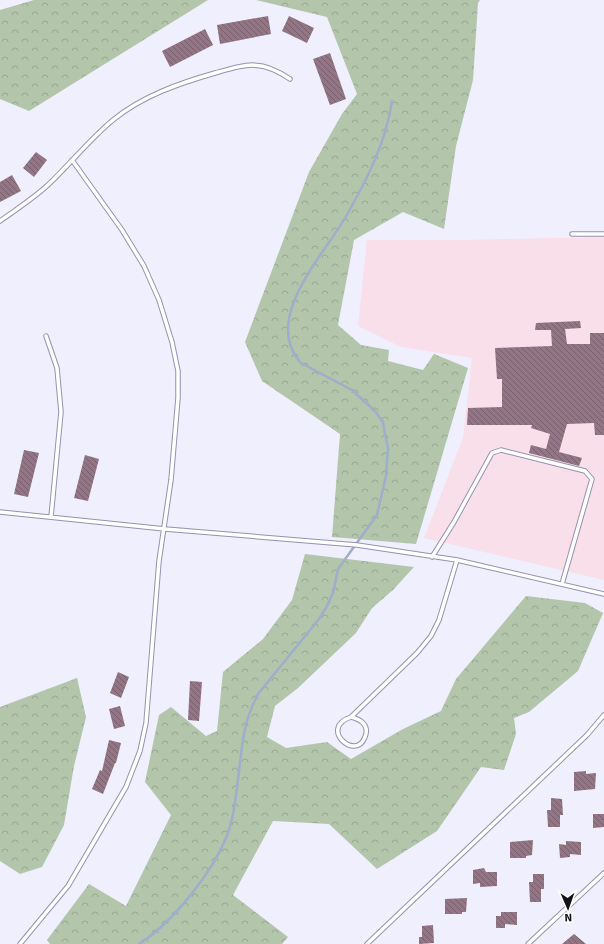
<svg xmlns="http://www.w3.org/2000/svg" width="604" height="944" viewBox="0 0 604 944" font-family="Signika,sans-serif">
<style>
.education{fill:#f8dfe9}
.forest{fill:url(#forest-crowns)}
.lines{fill:none;stroke-linecap:round;stroke-linejoin:round}
.stream{stroke:#9faeca;stroke-width:2.5}
.building{fill:url(#building-back-hatch)}
.service-casing{stroke:#9591b1;stroke-width:5.5}
.service{stroke:#fff;stroke-width:3.5}
</style>
<defs>
<pattern id="forest-crowns" width="20" height="18" patternUnits="userSpaceOnUse"><rect width="20" height="18" fill="#b3c5ab"/><path d="M2 6a3 3 0 1 1 6 0M12 15a3 3 0 1 1 6 0" fill="none" stroke="#99a893"/></pattern>
<pattern id="building-back-hatch" width="6" height="6" patternUnits="userSpaceOnUse"><rect width="6" height="6" fill="#937585"/><path d="M-1 5l2 2M0 0l6 6M5-1l2 2" fill="none" stroke="#775f6c"/></pattern>
</defs>
<rect width="100%" height="100%" fill="#f0effd"/>
<path class="education" d="M 604,237 L 604,580 L 424,538 L 463,438 L 472,358 L 401,347 L 358,326 L 367,240 L 460,240 Z"/>
<path class="forest" d="M 34,0 L 208,0 L 29,111 L 0,99 L 0,10 Z
M 256,0 L 480,0 L 478,3 L 473,80 L 456,146 L 444,229 L 403,212 L 354,240 L 338,325 L 361,345 L 389,350 L 388,361 L 423,370 L 434,354 L 468,368 L 416,544 L 332,537 L 340,434 L 262,381 L 245,342 L 309,172 L 342,114 L 357,94 L 327,17 Z
M 305,554 L 414,567 L 393,590 L 372,608 L 356,633 L 298,688 L 275,706 L 267,737 L 286,748 L 327,742 L 351,759 L 403,729 L 441,711 L 456,679 L 526,596 L 585,603 L 603,613 L 578,671 L 529,712 L 514,718 L 516,734 L 504,770 L 481,767 L 437,831 L 377,869 L 329,824 L 273,821 L 233,895 L 288,937 L 282,944 L 50,944 L 47,940 L 89,884 L 126,906 L 171,815 L 145,782 L 159,715 L 171,707 L 206,736 L 217,731 L 223,672 L 263,639 L 292,600 Z
M 77,678 L 86,717 L 74,766 L 64,825 L 42,867 L 20,874 L 0,861 L 0,707 Z"/>
<g class="lines">
<path class="stream" d="M 139,944 C 175,921 223,861 232,819 C 238,791 239,762 244,734 C 246,720 252,706 258,694 L 319,619 L 327,606 L 333,593 L 338,569 L 377,515 L 386,476 L 388,448 L 385,434 L 383,422 L 375,411 L 352,390 L 301,363 C 260,318 327,252 348,213 C 368,177 386,142 392,101"/>
</g>
<path class="building" d="M 268,16 L 271,34 L 220,44 L 217,25 Z
M 289,16 L 314,28 L 307,43 L 282,31 Z
M 205,29 L 213,45 L 170,67 L 162,51 Z
M 330,53 L 346,99 L 330,105 L 313,59 Z
M 36,152 L 47,160 L 34,177 L 23,168 Z
M 12,175 L 21,191 L 0,202 L 0,182 Z
M 580,321 L 581,328 L 565,329 L 567,344 L 590,344 L 590,333 L 604,333 L 604,435 L 595,435 L 594,423 L 567,424 L 559,452 L 582,458 L 579,466 L 529,453 L 531,445 L 546,449 L 550,434 L 531,428 L 532,425 L 467,425 L 468,408 L 502,407 L 502,379 L 497,379 L 495,348 L 552,346 L 551,330 L 535,330 L 536,323 Z
M 24,450 L 39,453 L 28,497 L 14,494 Z
M 85,455 L 99,459 L 88,501 L 74,498 Z
M 118,672 L 129,677 L 121,698 L 110,693 Z
M 190,681 L 202,682 L 199,721 L 188,720 Z
M 120,706 L 125,726 L 114,729 L 109,709 Z
M 109,740 L 121,743 L 116,763 L 115,763 L 103,794 L 92,789 L 100,770 L 102,771 Z
M 586,771 L 586,774 L 596,773 L 595,789 L 574,791 L 574,772 Z
M 551,798 L 562,799 L 563,815 L 560,815 L 560,827 L 548,827 L 547,810 L 551,810 Z
M 593,814 L 604,814 L 604,827 L 593,828 Z
M 533,840 L 532,855 L 526,856 L 526,858 L 510,858 L 510,842 Z
M 566,841 L 581,842 L 581,855 L 570,854 L 570,857 L 560,858 L 559,844 L 566,845 Z
M 484,868 L 486,872 L 497,872 L 497,886 L 480,887 L 480,883 L 473,884 L 473,870 Z
M 533,874 L 544,874 L 544,889 L 541,889 L 541,902 L 530,902 L 529,882 L 533,882 Z
M 467,898 L 466,912 L 462,912 L 462,914 L 445,914 L 445,899 Z
M 501,912 L 517,912 L 517,925 L 505,924 L 505,928 L 496,928 L 496,916 L 501,916 Z
M 433,925 L 434,943 L 419,944 L 419,937 L 422,937 L 422,926 Z
M 574,934 L 586,944 L 562,944 Z"/>
<g class="lines">
<defs>
<path id="service" d="M 0,221 C 17,209 34,198 49,184 C 71,163 90,139 113,120 C 142,96 180,83 215,73 C 247,64 261,59 290,79
M 572,234 L 604,234
M 46,336 L 57,368 L 61,412 L 51,517
M 0,512 L 165,529 L 357,545 L 457,560 L 604,594
M 432,557 L 454,522 L 492,453 L 501,450 L 585,471 L 592,479 L 562,584
M 351,717 C 360,719 370,725 365,737 C 356,762 318,728 351,717 L 417,653 L 431,636 L 439,620 L 457,560
M 20,944 L 68,886 L 126,787 L 140,751 L 146,723 L 159,561 L 171,480 L 178,398 L 178,371 L 172,342 L 159,300 L 144,266 L 122,230 L 72,160
M 367,944 L 587,735 L 604,715
M 528,944 L 604,873"/>
</defs>
<use href="#service" class="service-casing"/>
<use href="#service" class="service"/>
</g>
<g transform="translate(568 908) rotate(178)" stroke="#fefefe" stroke-width="3" paint-order="stroke">
<path d="M0-3L7 15L0 10L-7 15Z" fill="#13111d"/>
<text y="-6" font-size="11" font-weight="bold" text-anchor="middle" fill="#13111d">N</text>
</g>
</svg>
